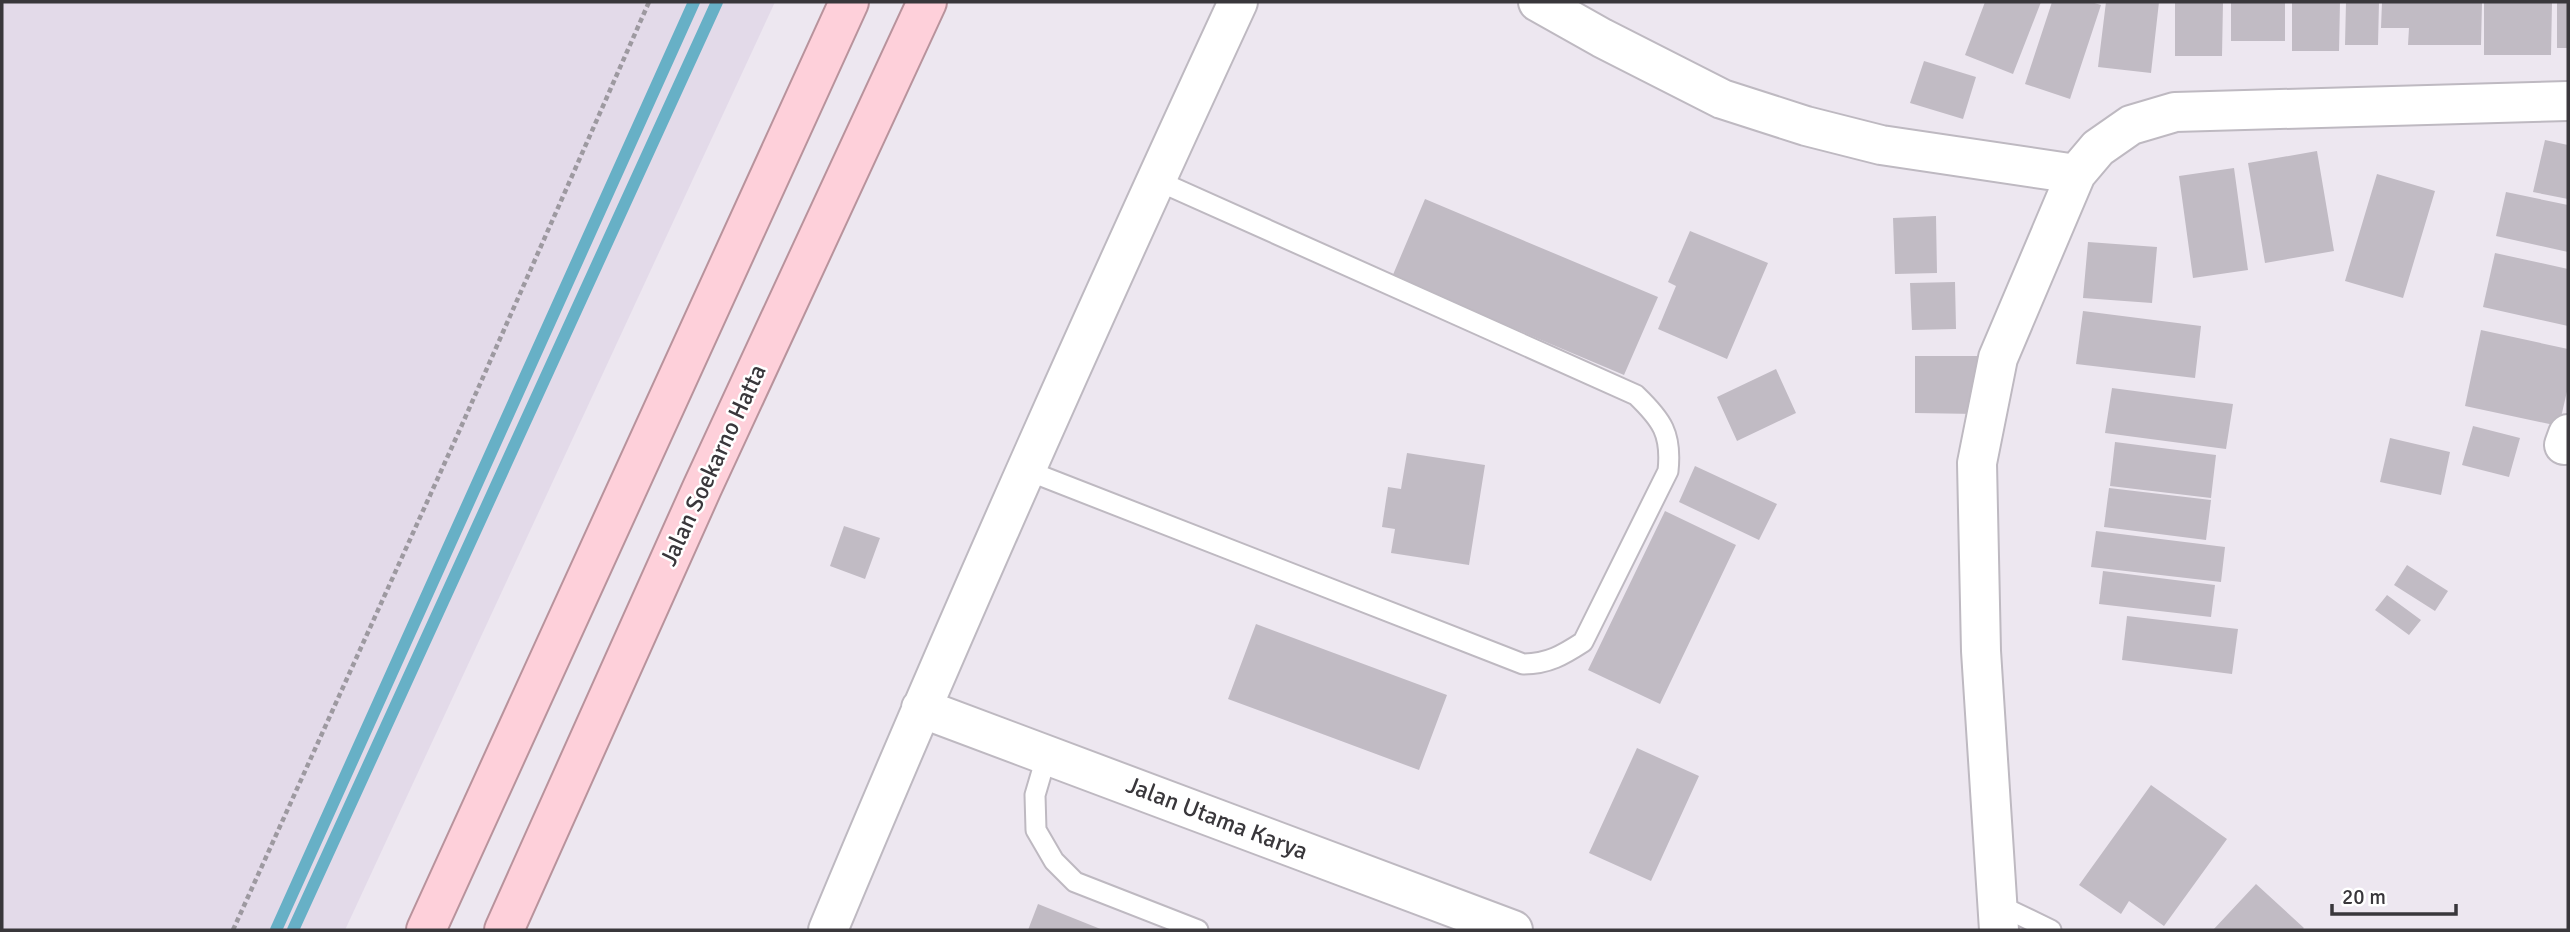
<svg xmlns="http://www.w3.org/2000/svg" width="2570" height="932" viewBox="0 0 2570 932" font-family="Signika,sans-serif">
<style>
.built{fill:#e3dae9}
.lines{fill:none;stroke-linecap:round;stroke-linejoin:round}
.stream{stroke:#67b0c6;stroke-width:12}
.building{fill:#c1bbc4}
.service-casing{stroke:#beb9c1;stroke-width:23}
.minor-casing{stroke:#beb9c1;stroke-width:42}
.trunk-casing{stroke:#b8939c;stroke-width:42}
.path{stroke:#9d99a0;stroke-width:4.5;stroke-dasharray:5 3.5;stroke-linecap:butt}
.service{stroke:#fff;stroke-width:19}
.minor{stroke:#fff;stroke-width:38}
.trunk{stroke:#fed0da;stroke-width:38}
.labels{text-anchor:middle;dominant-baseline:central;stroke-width:5;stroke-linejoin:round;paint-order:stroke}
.street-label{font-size:24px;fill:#39373b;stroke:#fff}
</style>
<rect width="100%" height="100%" fill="#ede7f0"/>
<path class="built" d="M 2,2 L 775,2 L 345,930 L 2,930 Z"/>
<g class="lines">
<path class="stream" d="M 276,930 L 694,2
M 293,930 L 717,2"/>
</g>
<path class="building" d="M 1985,2 L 2041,2 L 2013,74 L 1965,55 Z
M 2052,2 L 2091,2 L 2101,5 L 2070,99 L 2025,84 Z
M 2106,2 L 2159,2 L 2151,73 L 2098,67 Z
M 2175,2 L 2223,2 L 2222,56 L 2175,56 Z
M 2231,2 L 2285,2 L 2285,41 L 2231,41 Z
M 2292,2 L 2340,2 L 2339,51 L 2292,51 Z
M 2346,2 L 2379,2 L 2378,45 L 2345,45 Z
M 2382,2 L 2482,2 L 2481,45 L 2408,45 L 2409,28 L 2381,28 Z
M 2484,2 L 2552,2 L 2551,55 L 2484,55 Z
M 2557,2 L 2568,2 L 2568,48 L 2557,48 Z
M 1924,61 L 1976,77 L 1963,119 L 1910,103 Z
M 2545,140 L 2568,145 L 2568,199 L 2533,192 Z
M 2317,151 L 2334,251 L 2265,263 L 2248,163 Z
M 2234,168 L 2248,270 L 2193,278 L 2179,176 Z
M 2377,174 L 2435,191 L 2403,298 L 2345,281 Z
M 2506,192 L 2568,205 L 2568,252 L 2496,236 Z
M 1425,199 L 1658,297 L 1624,375 L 1392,277 Z
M 1936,216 L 1937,273 L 1895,274 L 1893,218 Z
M 1690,231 L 1768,263 L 1727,359 L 1658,329 L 1676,286 L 1668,282 Z
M 2088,242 L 2157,247 L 2152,303 L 2083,298 Z
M 2495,253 L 2568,269 L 2568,326 L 2483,307 Z
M 1955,282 L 1956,329 L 1912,330 L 1910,283 Z
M 2083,311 L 2201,326 L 2195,378 L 2076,364 Z
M 2481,330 L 2568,349 L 2568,387 L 2559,426 L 2465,406 Z
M 1915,356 L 1977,356 L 1977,414 L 1915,413 Z
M 1776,369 L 1796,413 L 1737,441 L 1717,397 Z
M 2112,388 L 2233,404 L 2226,449 L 2105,433 Z
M 2473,426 L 2520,438 L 2509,477 L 2462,465 Z
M 2390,438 L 2450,452 L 2441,495 L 2380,482 Z
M 2115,442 L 2216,455 L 2211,498 L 2110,486 Z
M 1407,453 L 1485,465 L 1469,565 L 1391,553 L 1395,529 L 1382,527 L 1388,487 L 1401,489 Z
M 1695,466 L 1777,504 L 1759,540 L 1679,502 Z
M 2109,488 L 2211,500 L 2206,540 L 2104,527 Z
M 1665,511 L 1736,545 L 1660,704 L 1588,670 Z
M 844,526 L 880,538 L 865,579 L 830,566 Z
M 2096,531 L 2225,547 L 2221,582 L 2091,567 Z
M 2407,565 L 2448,591 L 2435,611 L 2394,585 Z
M 2103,571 L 2215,585 L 2211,617 L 2099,604 Z
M 2387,595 L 2421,620 L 2409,635 L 2375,610 Z
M 2127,616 L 2238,629 L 2232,674 L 2122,660 Z
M 1256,624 L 1447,695 L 1419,770 L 1228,699 Z
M 1637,748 L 1699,776 L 1651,881 L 1589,853 Z
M 2151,785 L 2227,839 L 2164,926 L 2129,901 L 2121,914 L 2079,885 Z
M 2256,884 L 2304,928 L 2302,930 L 2213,930 Z
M 1038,904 L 1103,930 L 1028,930 Z"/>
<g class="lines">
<defs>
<path id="service" d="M 1026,470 L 1523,664 C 1548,664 1563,655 1583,642 L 1668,471 C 1672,434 1662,420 1636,395 L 1156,180
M 1047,754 L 1035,795 L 1036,830 L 1054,861 L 1075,882 L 1198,930
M 1999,905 L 2051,930"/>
<path id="minor" d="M 1538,2 L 1602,38 L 1722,99 L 1806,126 L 1881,145 L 2076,174
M 2564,445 L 2568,434
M 921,708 L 1513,930
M 828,930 C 958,618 1096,309 1238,2
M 1999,930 L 1981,651 L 1977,463 L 1998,358 L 2076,174 L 2098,148 L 2131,125 L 2175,112 L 2568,101"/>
<path id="trunk" d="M 426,930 L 849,2
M 504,930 L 702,488 L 927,2"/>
</defs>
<use href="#service" class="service-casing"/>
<use href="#minor" class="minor-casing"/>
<use href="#trunk" class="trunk-casing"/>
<path class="path" d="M 233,930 L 461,427 L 649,2"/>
<use href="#service" class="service"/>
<use href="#minor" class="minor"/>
<use href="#trunk" class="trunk"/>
</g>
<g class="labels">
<g class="street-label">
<text transform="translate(713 465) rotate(-65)">Jalan Soekarno Hatta</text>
<text transform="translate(1217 818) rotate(21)">Jalan Utama Karya</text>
</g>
</g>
<rect width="2570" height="932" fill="none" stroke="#39373b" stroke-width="7"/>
<path d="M2332 904v10h124v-10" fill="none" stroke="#39373b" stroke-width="3.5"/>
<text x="2342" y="904" font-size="21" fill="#39373b" stroke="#ffffff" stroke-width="5" paint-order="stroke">20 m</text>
</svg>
